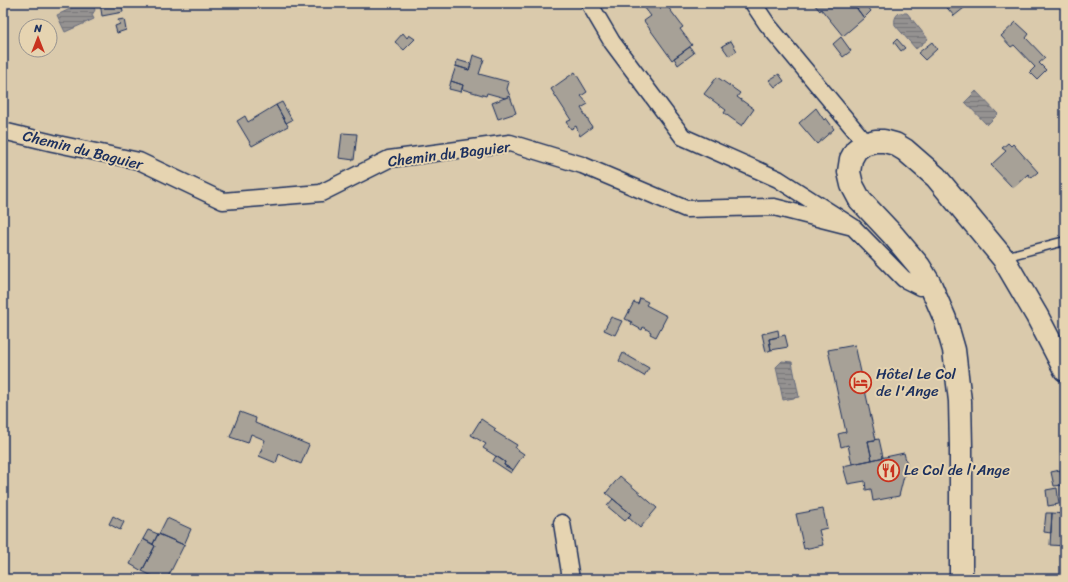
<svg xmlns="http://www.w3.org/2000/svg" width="1068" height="582" viewBox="0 0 1068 582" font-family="Sriracha,sans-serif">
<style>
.water{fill:url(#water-rules);stroke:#646a7d}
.building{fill:#a7a197;stroke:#1b2f5e}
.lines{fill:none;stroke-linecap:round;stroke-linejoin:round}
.lane-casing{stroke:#1b2f5e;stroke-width:11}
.street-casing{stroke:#1b2f5e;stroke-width:19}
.secondary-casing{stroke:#1b2f5e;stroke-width:25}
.lane{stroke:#e6d4b1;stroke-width:8}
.street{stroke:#e6d4b1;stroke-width:16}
.secondary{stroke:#e6d4b1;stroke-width:22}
.labels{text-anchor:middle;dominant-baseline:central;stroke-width:4;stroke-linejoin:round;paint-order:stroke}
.street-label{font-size:15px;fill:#1b2f5e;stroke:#e6d4b1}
.poi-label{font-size:15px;fill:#1b2f5e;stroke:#e6d4b1;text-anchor:start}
</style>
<defs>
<pattern id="water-rules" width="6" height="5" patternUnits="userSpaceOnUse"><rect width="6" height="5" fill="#959291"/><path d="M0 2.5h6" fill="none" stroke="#79787a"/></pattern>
</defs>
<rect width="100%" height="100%" fill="#dacaac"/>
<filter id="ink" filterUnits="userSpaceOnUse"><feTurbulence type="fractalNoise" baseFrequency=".025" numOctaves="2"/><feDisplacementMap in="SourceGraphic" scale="8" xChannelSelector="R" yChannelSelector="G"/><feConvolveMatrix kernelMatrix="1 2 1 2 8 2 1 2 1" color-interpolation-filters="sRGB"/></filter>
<g filter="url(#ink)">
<path class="water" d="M 83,3 L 88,3 L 89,5 L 94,7 L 95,10 L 92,15 L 94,19 L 65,32 L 57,15 Z
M 899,13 L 907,13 L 928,39 L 916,49 L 895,25 C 894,20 895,16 899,13 Z
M 976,91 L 998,114 L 987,125 L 965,102 Z
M 782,361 L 792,362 L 799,397 L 783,400 L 776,367 Z"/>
<path class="building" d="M 100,3 L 121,3 L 123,12 L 102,16 Z
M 641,3 L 665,3 L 683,27 L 680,29 L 692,45 L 672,60 L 644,21 L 651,16 Z
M 813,3 L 853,3 L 864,18 L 843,36 L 821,9 L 820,11 Z
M 863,3 L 865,3 L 871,11 L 864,18 L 857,9 Z
M 943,3 L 960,3 L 964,8 L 954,16 Z
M 124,19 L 126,30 L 117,33 L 115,26 L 120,24 L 118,20 Z
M 1016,22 L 1029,34 L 1026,38 L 1045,58 L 1039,63 L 1046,70 L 1037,79 L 1030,72 L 1035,67 L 1014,45 L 1011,47 L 1001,36 Z
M 403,33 L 407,38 L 409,35 L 415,39 L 404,50 L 395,42 Z
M 841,37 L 851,51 L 843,57 L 833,44 Z
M 897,39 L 905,48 L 901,51 L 894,42 Z
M 731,41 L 737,51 L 729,56 L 722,46 Z
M 932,42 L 937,49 L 925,60 L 918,53 Z
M 690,47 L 694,53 L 678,65 L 674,58 Z
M 473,55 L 484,59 L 479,74 L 509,82 L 507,89 L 510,96 L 505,98 L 487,93 L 486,96 L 462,89 L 463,85 L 451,81 L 456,66 L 469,70 Z
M 457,60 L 471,64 L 469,70 L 456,66 Z
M 575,72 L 587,92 L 581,96 L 588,104 L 581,108 L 592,127 L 580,136 L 576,126 L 571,129 L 566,122 L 571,120 L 551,89 Z
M 779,74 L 784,81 L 775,87 L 769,80 Z
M 717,77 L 740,93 L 737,97 L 754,109 L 742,126 L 724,113 L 726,110 L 704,94 Z
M 451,81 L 463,85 L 461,92 L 449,89 Z
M 510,96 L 516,113 L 498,119 L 492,103 Z
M 282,102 L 292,120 L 286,123 L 276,105 Z
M 276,105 L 288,126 L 252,146 L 237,121 L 245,116 L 248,122 Z
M 816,108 L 824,120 L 826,118 L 834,129 L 817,144 L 799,123 Z
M 342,133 L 357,134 L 354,160 L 339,158 Z
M 1008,143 L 1011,146 L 1013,144 L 1038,172 L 1031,178 L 1028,174 L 1013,188 L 991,165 L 1006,151 L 1002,148 Z
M 640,298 L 648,302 L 646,305 L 667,316 L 656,337 L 650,334 L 651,332 L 643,327 L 642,330 L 631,324 L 632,322 L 625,319 L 634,302 L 638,304 Z
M 611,317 L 622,321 L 615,335 L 604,330 Z
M 778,330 L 779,337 L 769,339 L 771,350 L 766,352 L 762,334 Z
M 785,335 L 788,347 L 771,350 L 769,339 Z
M 855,345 L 876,440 L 868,441 L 872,460 L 852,464 L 848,445 L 841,447 L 838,434 L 846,432 L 828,350 Z
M 623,353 L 649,368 L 644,376 L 619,361 Z
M 240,412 L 256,418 L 255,423 L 309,445 L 301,464 L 279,454 L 276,463 L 259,456 L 265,440 L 251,434 L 248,443 L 230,437 Z
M 481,419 L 496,429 L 494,431 L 517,445 L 515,448 L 524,454 L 513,470 L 504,465 L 505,462 L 483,448 L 486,444 L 471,435 Z
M 879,439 L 883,457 L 872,460 L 868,441 Z
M 904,453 L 907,464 L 899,496 L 873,501 L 871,489 L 866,490 L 865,481 L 848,484 L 843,466 Z
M 496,456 L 505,462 L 504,465 L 513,470 L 511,473 L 493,461 Z
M 1060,470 L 1063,485 L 1054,486 L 1051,472 Z
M 620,476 L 657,508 L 640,528 L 628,517 L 631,514 L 606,493 Z
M 1057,488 L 1059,504 L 1048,506 L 1046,490 Z
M 613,499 L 631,514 L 625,521 L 607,506 Z
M 823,509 L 827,528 L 819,530 L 823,545 L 804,549 L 796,514 Z
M 1046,513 L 1052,513 L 1051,533 L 1044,532 Z
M 1052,513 L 1065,514 L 1065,546 L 1050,545 Z
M 113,516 L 124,522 L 120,530 L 109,524 Z
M 167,518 L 191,529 L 184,545 L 159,534 Z
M 148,530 L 158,534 L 153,544 L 143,539 Z
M 158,534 L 184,545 L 167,579 L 158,579 L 142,571 L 155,546 L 153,544 Z
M 143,539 L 155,546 L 142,571 L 130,564 Z"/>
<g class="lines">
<defs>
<path id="lane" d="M 1004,257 L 1065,241"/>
<path id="street" d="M 589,3 L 612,42 L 683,137 L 778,179 L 853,227 L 904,279 L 920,287 L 930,284
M 753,3 L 767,24 L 859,135 L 864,144
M 3,131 L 53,143 L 139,161 L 223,201 L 321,193 L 389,159 L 510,143 L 582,165 L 686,209 L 774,207 L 853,227
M 562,523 L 571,579"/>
<path id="secondary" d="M 961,579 L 961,447 L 960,401 L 954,350 L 945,319 L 930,284 L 919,266 L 893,235 L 860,200 L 852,185 L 849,172 L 851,159 L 856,150 L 864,144 L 875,141 L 884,141 L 895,144 L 905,150 L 936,177 L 1003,258 L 1037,316 L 1065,370"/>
</defs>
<use href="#lane" class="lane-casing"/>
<use href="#street" class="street-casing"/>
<use href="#secondary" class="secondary-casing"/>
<use href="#lane" class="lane"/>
<use href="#street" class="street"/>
<use href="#secondary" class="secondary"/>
</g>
</g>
<defs>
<symbol id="hotel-ring" viewBox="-11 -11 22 22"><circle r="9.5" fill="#e6d4b1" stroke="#c8321e" stroke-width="1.5"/><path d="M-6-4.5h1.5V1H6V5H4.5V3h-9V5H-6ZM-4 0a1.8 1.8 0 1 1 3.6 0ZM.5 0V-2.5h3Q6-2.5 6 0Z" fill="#c8321e"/></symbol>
<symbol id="restaurant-ring" viewBox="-11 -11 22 22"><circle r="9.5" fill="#e6d4b1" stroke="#c8321e" stroke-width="1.5"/><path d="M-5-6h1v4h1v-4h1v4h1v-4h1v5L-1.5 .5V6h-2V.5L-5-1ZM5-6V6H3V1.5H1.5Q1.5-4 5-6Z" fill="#c8321e"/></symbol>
</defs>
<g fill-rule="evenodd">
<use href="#hotel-ring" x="848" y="370" width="25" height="25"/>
<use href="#restaurant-ring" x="876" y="458" width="25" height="25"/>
</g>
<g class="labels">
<g class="street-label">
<text transform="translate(83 150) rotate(14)">Chemin du Baguier</text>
<text transform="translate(449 154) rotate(-7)">Chemin du Baguier</text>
</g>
<g class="poi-label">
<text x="876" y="374">Hôtel Le Col<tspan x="876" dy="17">de l'Ange</tspan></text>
<text x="904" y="470">Le Col de l'Ange</text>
</g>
</g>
<rect width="1068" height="582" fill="none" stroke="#e6d4b1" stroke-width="16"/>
<rect x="8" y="8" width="1052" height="566" fill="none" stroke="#1b2f5e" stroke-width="1.5" filter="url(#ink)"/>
<g transform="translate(38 38)"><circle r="19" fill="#e6d4b1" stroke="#959290"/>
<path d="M0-3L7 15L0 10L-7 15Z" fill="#c8321e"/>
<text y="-6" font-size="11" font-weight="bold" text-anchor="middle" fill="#1b2f5e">N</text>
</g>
</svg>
